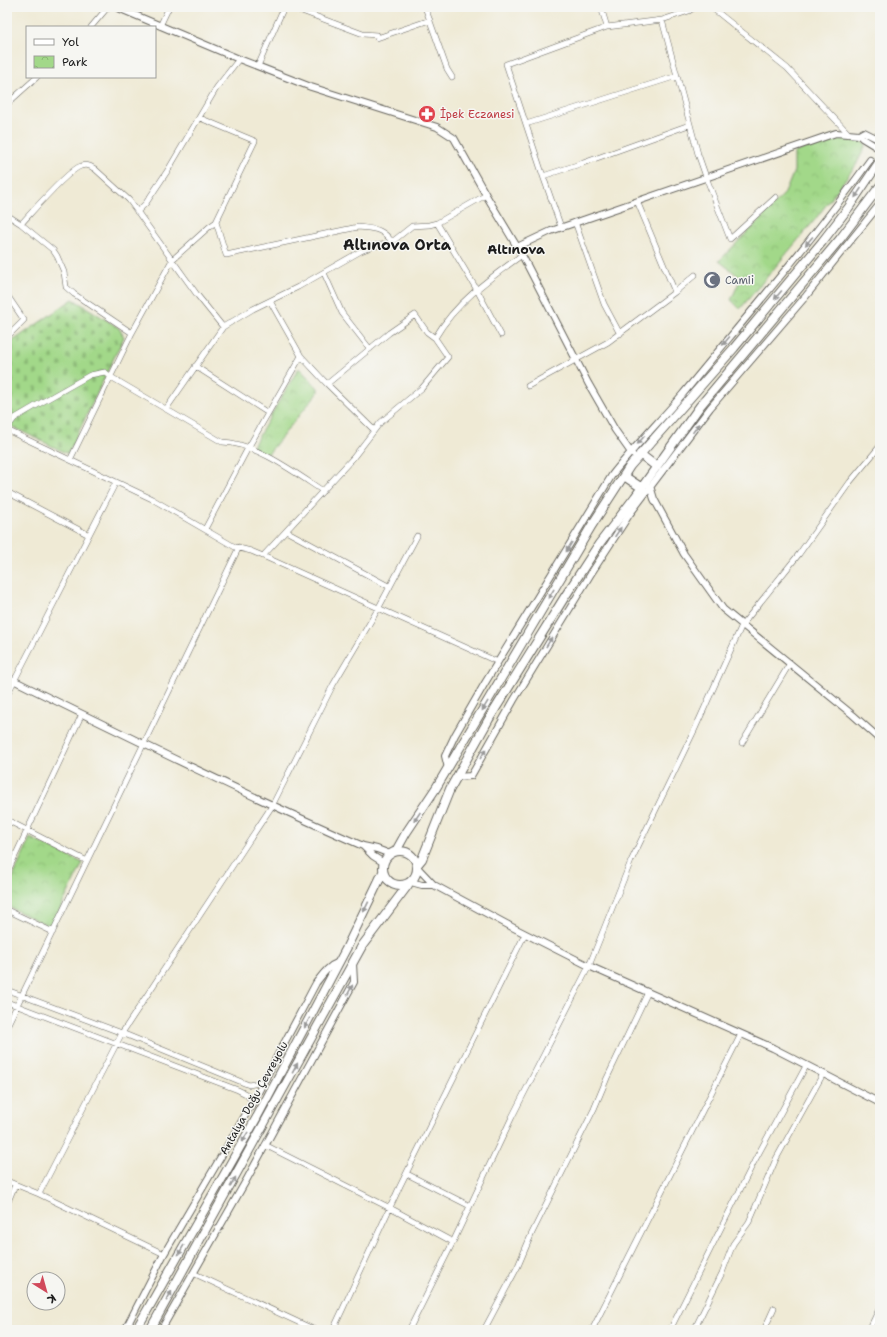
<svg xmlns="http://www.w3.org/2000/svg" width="887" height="1337" viewBox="0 0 887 1337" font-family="'Shantell Sans',sans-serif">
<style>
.cemetery{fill:url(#cemetery-stones);stroke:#5f7a52}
.park{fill:url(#park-crowns);stroke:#5f7a52}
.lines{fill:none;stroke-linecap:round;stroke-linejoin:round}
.minor-casing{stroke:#66645d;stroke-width:6}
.tertiary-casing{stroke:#66645d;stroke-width:8}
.primary-casing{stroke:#66645d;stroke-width:10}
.minor{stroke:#fff;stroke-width:5}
.tertiary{stroke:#fff;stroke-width:6}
.primary{stroke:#fff;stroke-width:8}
.oneway{fill:#999}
.labels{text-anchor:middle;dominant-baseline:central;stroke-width:3;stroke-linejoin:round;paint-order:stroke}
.health-label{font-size:11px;fill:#be3a42;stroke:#f6f6f2;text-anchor:start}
.worship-label{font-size:11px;fill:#5b616d;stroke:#f6f6f2;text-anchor:start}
.street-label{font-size:11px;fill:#1c1c1c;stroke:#f6f6f2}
.quarter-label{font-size:13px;font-weight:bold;fill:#1c1c1c;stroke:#f6f6f2}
.district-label{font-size:15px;font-weight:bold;fill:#1c1c1c;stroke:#f6f6f2}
</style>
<defs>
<pattern id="cemetery-stones" width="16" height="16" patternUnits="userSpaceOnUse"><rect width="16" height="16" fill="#a2d889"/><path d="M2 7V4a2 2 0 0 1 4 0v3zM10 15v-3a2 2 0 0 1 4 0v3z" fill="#8bb976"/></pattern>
<pattern id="park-crowns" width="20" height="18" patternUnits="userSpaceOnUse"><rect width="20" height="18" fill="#a2d889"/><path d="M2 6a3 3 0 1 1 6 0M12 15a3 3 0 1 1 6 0" fill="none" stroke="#8bb976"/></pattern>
</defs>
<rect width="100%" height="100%" fill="#f6f6f2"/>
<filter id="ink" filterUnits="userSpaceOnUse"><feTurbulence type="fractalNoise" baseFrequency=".025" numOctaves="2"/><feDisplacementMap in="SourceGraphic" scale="8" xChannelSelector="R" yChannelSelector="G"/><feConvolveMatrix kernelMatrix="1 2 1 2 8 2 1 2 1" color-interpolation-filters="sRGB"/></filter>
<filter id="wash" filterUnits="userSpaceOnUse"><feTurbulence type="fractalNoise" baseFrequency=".012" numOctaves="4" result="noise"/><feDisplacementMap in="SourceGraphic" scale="16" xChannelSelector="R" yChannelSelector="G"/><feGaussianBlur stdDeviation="0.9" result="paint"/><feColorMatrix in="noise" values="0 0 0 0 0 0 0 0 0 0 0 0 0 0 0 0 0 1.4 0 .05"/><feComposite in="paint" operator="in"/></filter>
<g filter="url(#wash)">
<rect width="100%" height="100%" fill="#efead5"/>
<path class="cemetery" d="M 73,299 L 119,328 L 124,337 L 68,454 L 7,424 L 7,345 Z"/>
<path class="park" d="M 835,135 L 862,141 L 866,145 L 856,165 L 814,221 L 740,309 L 731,300 L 741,278 L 719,261 L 769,210 L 785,193 L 794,171 L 794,153 Z
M 298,369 L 300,369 L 318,388 L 318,392 L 268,454 L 254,449 L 253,446 Z
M 30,838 L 83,863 L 51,927 L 7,906 L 7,891 Z"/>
</g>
<g filter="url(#ink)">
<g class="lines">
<defs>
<path id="minor" d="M 291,7 L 363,34 L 377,35
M 425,7 L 447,69 L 452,77
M 601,7 L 607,27
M 711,7 L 787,68 L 849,134
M 662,20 L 698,154 L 706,177 L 730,239 L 776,197
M 160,26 L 169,7
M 91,27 L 108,7
M 377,38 L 430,20
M 258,66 L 284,7
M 7,104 L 37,77
M 526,124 L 677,76
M 7,138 L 8,147 L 7,148
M 543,176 L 583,163 L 689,125
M 637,201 L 675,292
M 137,212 L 146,203 L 168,170 L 217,87 L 239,59
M 7,215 L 21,224
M 216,222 L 226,255 L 358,227 C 375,229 382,228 392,242
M 575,222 L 604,304 L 620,334
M 437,223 L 477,290 L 501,335
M 561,227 L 543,176 L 506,64 L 607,27 L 662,20 L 689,11 L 695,7
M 324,273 L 342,313 L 370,349
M 7,295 L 24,320 L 7,337
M 270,301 L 301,356 L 327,384 L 374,430
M 132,333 L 172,260 L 209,227 L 216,222 L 255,141 L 200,118
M 195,366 L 268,413
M 327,384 L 389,333 L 415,315 L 427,332 L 435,338
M 528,386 L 608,342 L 675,292 L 695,275
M 166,409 L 223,327 L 253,309 L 298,287 L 361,251 L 374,246 L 387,244 L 392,242 L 412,226 L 429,225 L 437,223 L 486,195
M 7,428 L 15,418 L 44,401 L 90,375 L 105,372 L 111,377 L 222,442 C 254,442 297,474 323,491
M 7,430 L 152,499 L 235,547 L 251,551 L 263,556 L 353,458 L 380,423 L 422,388 L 448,357 L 435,338 C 455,303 490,278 522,255
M 70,460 L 132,333 L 74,294 L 66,287 L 64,272 L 57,256 L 53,250 L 21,224 C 32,212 68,170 81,166 C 86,164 91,166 95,169 L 129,200 L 198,296 L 223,327
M 7,492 L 89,535
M 205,529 L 248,448 L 301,356
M 286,531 L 390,587
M 263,556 L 498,662
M 7,695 L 116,482
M 742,743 L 790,663
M 7,820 L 87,861
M 7,873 L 82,714
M 7,910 L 53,932
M 7,990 L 122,1033 L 249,1085 L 258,1083 L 265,1080
M 7,1002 L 238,1090 L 246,1094 L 253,1102
M 7,1026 L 239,547
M 265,1145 L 390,1208 L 453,1242
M 407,1174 L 470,1206
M 7,1181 L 39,1194 L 164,1254
M 39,1194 L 122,1033 L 272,806 L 333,685 L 378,609 L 417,536
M 7,1204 L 15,1185
M 193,1273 L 315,1330
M 333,1330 L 400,1186 L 525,934
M 409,1330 L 453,1242 L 512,1117 L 589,966 L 631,861 L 694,731 L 742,625 L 799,554 L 850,482 L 880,446
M 484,1330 L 518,1266 L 532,1233 L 594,1109 L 607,1078 L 648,992
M 592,1330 L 741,1034
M 670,1330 L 754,1162 L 806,1066
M 694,1330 L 722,1273 L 733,1244 L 749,1222 L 776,1159 L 823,1074
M 764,1330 L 774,1308
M 869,1330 L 880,1307"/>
<path id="tertiary" d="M 116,7 L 239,59 L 311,87 L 437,127 L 454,138 L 486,195 L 522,255 L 588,383 L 615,430 L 632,454
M 859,135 L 862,138 L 880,149
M 517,247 L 551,231 L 836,133 L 859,135 L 864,132 L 880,140
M 650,486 L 654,499 L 684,554 L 723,609 L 853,715 L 880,739
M 7,677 C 125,735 242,793 363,846 L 377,849 L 390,854
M 448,768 L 445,756 L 455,735 L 485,683 L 612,475 C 634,447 659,422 682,395 C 746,317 812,241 870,160
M 457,777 L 471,776 L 514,700 L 564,618 L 592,572 L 629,515 L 710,408 L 806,296 L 880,204
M 363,846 L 373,856 L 384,863
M 417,867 L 434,885 L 512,927 L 589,966 L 773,1048 L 880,1103
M 411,882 L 422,885 L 434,885
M 125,1330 L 164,1254 L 253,1102 L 316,983 C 323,974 328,966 339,962
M 161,1330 L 247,1179 L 354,982 L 353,963"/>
<path id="primary" d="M 640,454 L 657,467
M 624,476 L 642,488
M383 868a17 17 0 1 1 34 0a17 17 0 1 1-34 0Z
M 396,851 L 406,833 L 436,788 L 592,525 L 630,466 L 734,348 L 822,242 L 849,207 L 880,161
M 417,865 L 422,859 L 450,789 L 489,719 L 564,598 L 599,544 L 635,497 L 700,406 L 840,239 L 880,186
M 136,1330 L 257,1117 L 346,949 L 383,872
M 150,1330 L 362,946 L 408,885"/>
</defs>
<use href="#minor" class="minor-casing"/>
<use href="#tertiary" class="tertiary-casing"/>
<use href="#primary" class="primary-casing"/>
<use href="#minor" class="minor"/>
<use href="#tertiary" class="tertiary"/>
<use href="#primary" class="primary"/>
</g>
<defs><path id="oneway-solid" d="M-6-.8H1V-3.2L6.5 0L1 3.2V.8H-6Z"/></defs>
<g class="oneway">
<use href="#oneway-solid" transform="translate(858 193) rotate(124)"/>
<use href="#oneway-solid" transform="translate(809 241) rotate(130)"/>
<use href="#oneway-solid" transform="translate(778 295) rotate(130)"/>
<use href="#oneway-solid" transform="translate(726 341) rotate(130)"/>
<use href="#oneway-solid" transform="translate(696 428) rotate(-54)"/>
<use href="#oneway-solid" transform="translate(641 440) rotate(132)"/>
<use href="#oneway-solid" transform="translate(618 532) rotate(-56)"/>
<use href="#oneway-solid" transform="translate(569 547) rotate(121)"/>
<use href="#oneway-solid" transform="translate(551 594) rotate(121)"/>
<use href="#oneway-solid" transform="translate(549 642) rotate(-59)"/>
<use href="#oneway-solid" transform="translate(485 706) rotate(121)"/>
<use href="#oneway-solid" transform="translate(483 754) rotate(-60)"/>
<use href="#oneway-solid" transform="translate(417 817) rotate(124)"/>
<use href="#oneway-solid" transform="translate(366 907) rotate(116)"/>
<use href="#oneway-solid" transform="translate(350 990) rotate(-62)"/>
<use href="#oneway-solid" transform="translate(307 1023) rotate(118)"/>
<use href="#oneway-solid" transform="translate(295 1068) rotate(-62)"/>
<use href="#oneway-solid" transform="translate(245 1137) rotate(120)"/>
<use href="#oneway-solid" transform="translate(233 1182) rotate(-61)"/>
<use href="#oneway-solid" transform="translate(181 1250) rotate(120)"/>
<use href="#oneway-solid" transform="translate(169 1296) rotate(-61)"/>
</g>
</g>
<defs>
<symbol id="pharmacy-disc" viewBox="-11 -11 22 22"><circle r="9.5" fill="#e0444e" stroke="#f6f6f2"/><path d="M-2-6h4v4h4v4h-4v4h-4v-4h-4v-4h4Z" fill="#fff"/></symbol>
<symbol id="mosque-disc" viewBox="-11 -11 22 22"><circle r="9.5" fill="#6b7280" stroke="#f6f6f2"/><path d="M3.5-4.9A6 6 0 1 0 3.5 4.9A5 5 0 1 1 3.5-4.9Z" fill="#fff"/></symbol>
</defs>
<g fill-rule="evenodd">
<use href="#pharmacy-disc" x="417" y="104" width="20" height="20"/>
<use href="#mosque-disc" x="702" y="270" width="20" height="20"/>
</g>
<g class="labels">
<g class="health-label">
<text x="440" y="114">İpek Eczanesi</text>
</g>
<g class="worship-label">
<text x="725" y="280">Camii</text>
</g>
<g class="street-label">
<text transform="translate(254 1098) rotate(-61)">Antalya Doğu Çevreyolu</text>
</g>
<g class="quarter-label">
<text x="516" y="249">Altınova</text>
</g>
<g class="district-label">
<text x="397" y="245">Altınova Orta</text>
</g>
</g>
<rect width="887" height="1337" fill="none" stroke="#f6f6f2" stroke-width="24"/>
<rect x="26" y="26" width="130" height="52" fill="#f6f6f2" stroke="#9f9f9c"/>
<rect x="34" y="39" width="20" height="6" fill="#ffffff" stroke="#9f9f9c"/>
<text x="62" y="46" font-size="12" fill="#1c1c1c">Yol</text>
<rect x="34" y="56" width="20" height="12" fill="url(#park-crowns)" stroke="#9f9f9c"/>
<text x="62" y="66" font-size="12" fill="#1c1c1c">Park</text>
<g transform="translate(46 1291) rotate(143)"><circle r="19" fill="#f6f6f2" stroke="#9f9f9c"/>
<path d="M0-3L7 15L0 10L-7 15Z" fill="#d1495b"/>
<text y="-6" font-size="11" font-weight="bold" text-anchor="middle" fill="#1c1c1c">K</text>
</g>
</svg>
